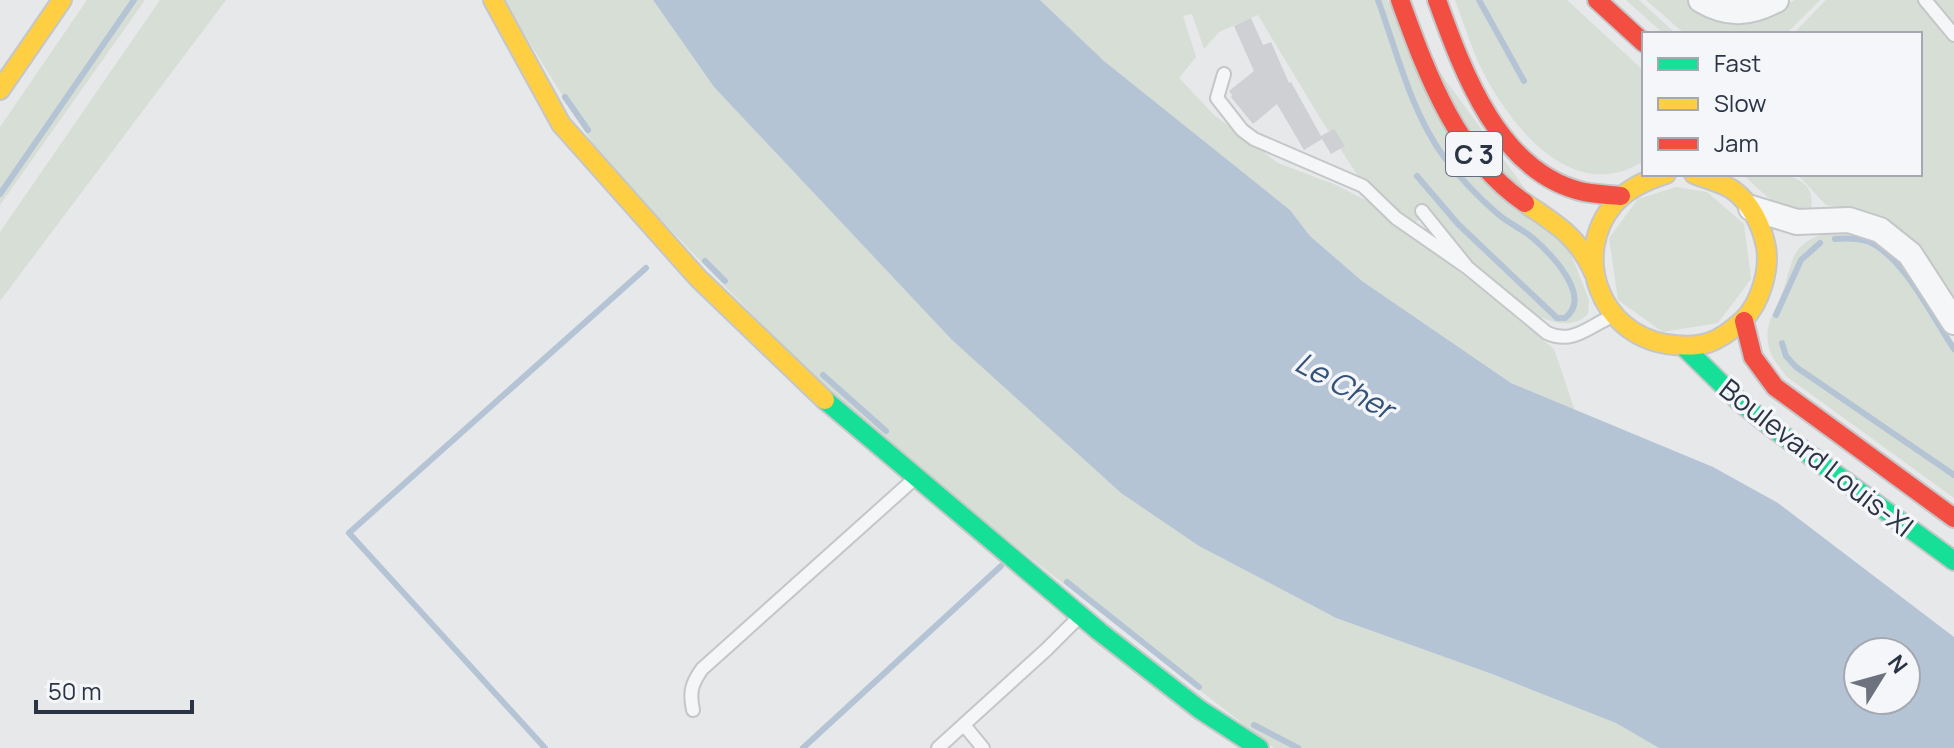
<svg xmlns="http://www.w3.org/2000/svg" width="1954" height="748" viewBox="0 0 1954 748" font-family="Manrope,sans-serif">
<style>
.green{fill:#d6ded6}
.water{fill:#b4c4d5;fill-rule:evenodd}
.lines{fill:none;stroke-linecap:round;stroke-linejoin:round}
.stream{stroke:#b4c4d5;stroke-width:6}
.building{fill:#ced0d3}
.lane-casing{stroke:#c4c6c8;stroke-width:16}
.street-casing{stroke:#c4c6c8;stroke-width:28}
.fast-casing{stroke:#c4c6c8;stroke-width:22}
.slow-casing{stroke:#c4c6c8;stroke-width:22}
.jam-casing{stroke:#c4c6c8;stroke-width:22}
.lane{stroke:#f5f6f7;stroke-width:12}
.street{stroke:#f5f6f7;stroke-width:24}
.fast{stroke:#16e098;stroke-width:18}
.slow{stroke:#ffcf43;stroke-width:18}
.jam{stroke:#f24e42;stroke-width:18}
.labels{text-anchor:middle;dominant-baseline:central;stroke-width:7;stroke-linejoin:round;paint-order:stroke}
.shield{fill:#f4f6f9;stroke:#676e7b;stroke-width:2}
.shield-label{font-size:26px;font-weight:bold;fill:#2b3445}
.street-label{font-size:28px;fill:#2b3445;stroke:#f4f6f9}
.water-label{font-size:30px;font-style:italic;fill:#34527a;stroke:#f4f6f9}
</style>
<rect width="100%" height="100%" fill="#e6e8ea"/>
<path class="green" d="M 87,0 L 145,0 L 0,205 L 0,127 Z
M 160,0 L 226,0 L 0,301 L 0,232 Z
M 503,0 L 653,0 L 714,87 L 952,340 L 1121,493 L 1199,546 L 1336,618 L 1492,674 L 1617,723 L 1659,748 L 1274,748 L 854,420 L 602,159 Z
M 1040,0 L 1387,0 L 1569,249 L 1589,300 L 1588,314 C 1547,355 1459,250 1436,218 L 1422,218 L 1414,223 L 1362,182 L 1322,121 L 1258,15 L 1219,32 L 1204,49 L 1192,14 L 1183,16 L 1196,57 L 1179,78 L 1214,115 L 1278,163 L 1336,185 L 1371,203 L 1438,254 L 1554,349 L 1575,411 L 1511,383 L 1362,281 L 1310,236 L 1290,210 L 1104,61 Z
M 1455,0 L 1567,0 L 1644,71 L 1644,161 C 1573,206 1511,127 1482,70 C 1471,48 1464,23 1455,0 Z
M 1626,0 L 1639,0 L 1676,34 L 1664,34 Z
M 1646,0 L 1686,0 L 1695,7 L 1769,13 L 1795,0 L 1820,0 L 1786,34 L 1685,34 Z
M 1826,0 L 1954,0 L 1954,296 L 1952,297 L 1914,243 L 1901,230 L 1872,213 L 1826,205 L 1797,174 L 1920,174 L 1920,34 L 1793,34 Z
M 1742,174 C 1768,174 1818,169 1811,209 C 1775,212 1767,195 1742,174 Z
M 1676,187 L 1707,192 L 1744,224 L 1751,279 L 1718,323 L 1663,332 L 1618,300 L 1609,238 L 1638,199 Z
M 1831,232 L 1866,235 L 1893,253 L 1954,343 L 1954,498 L 1786,376 C 1779,366 1769,355 1768,343 C 1765,324 1774,313 1781,296 C 1794,263 1787,243 1831,232 Z"/>
<path class="water" d="M 653,0 L 1040,0 L 1104,61 L 1290,210 L 1310,236 L 1362,281 L 1511,383 L 1713,467 L 1778,503 L 1954,637 L 1954,748 L 1659,748 L 1616,723 L 1492,674 L 1336,618 L 1199,546 L 1121,493 L 952,340 L 714,87 ZM 1858,652 L 1906,652 L 1906,700 L 1858,700 Z"/>
<g class="lines">
<path class="stream" d="M 1378,0 C 1397,52 1411,112 1444,157 C 1460,178 1479,198 1499,215 C 1510,224 1524,230 1534,239 C 1552,255 1593,297 1565,318 L 1557,318 L 1458,224 L 1417,176
M 1479,0 L 1524,81
M 565,97 L 588,130
M 0,194 L 134,0
M 1835,239 C 1846,238 1856,238 1867,241 C 1903,255 1933,318 1954,349
M 705,261 L 725,281
M 1776,315 L 1801,260 L 1820,243
M 1782,343 L 1786,356 L 1796,367 L 1954,475
M 823,375 L 886,431
M 1067,582 L 1199,687
M 1254,725 L 1298,748
M 545,748 L 349,533 L 646,268
M 803,748 L 1001,566"/>
</g>
<path class="building" d="M 1251,18 L 1263,45 L 1271,42 L 1289,83 L 1291,82 L 1321,136 L 1334,129 L 1345,146 L 1331,154 L 1322,139 L 1304,150 L 1277,104 L 1253,124 L 1231,97 L 1232,95 L 1229,91 L 1254,71 L 1234,26 Z"/>
<g class="lines">
<defs>
<path id="lane" d="M 1925,0 L 1954,35
M 1224,74 L 1217,98 L 1242,130 L 1254,139 L 1363,186 L 1396,218 L 1468,268
M 1422,211 L 1468,268 L 1547,333 C 1573,345 1589,326 1611,317
M 693,710 C 689,692 692,683 702,669 L 913,480
M 964,725 L 983,748
M 938,748 L 1047,649 L 1078,618"/>
<path id="street" d="M 1701,0 C 1728,16 1749,14 1776,0
M 1751,208 L 1797,222 L 1849,220 L 1880,230 L 1910,254 L 1954,322"/>
<path id="fast" d="M 1684,347 L 1740,402 L 1770,426 L 1954,561
M 825,400 L 1100,632 L 1199,709 L 1259,748"/>
<path id="slow" d="M 493,0 L 561,124 L 698,278 L 825,400
M 0,90 L 62,0
M 1666,174 C 1647,180 1628,188 1614,204 C 1571,255 1600,333 1666,344 C 1701,349 1717,344 1743,320 C 1760,304 1770,270 1766,247 C 1762,226 1751,203 1733,190 C 1723,183 1706,179 1694,174
M 1525,203 C 1557,225 1577,235 1594,273"/>
<path id="jam" d="M 1400,0 C 1427,74 1456,156 1525,203
M 1437,0 C 1463,72 1499,173 1584,192 C 1596,194 1609,195 1621,196
M 1597,0 L 1644,43
M 1744,321 L 1753,357 L 1775,387 L 1954,518"/>
</defs>
<use href="#lane" class="lane-casing"/>
<use href="#street" class="street-casing"/>
<use href="#fast" class="fast-casing"/>
<use href="#slow" class="slow-casing"/>
<use href="#jam" class="jam-casing"/>
<use href="#lane" class="lane"/>
<use href="#street" class="street"/>
<use href="#fast" class="fast"/>
<use href="#slow" class="slow"/>
<use href="#jam" class="jam"/>
</g>
<g class="labels">
<rect class="shield" x="1446" y="132" width="56" height="44" rx="6"/>
<g class="shield-label">
<text x="1474" y="154">C 3</text>
</g>
<g class="street-label">
<text transform="translate(1817 457) rotate(38)">Boulevard Louis-XI</text>
</g>
<g class="water-label">
<text transform="translate(1345 385) rotate(29)">Le Cher</text>
</g>
</g>
<rect x="1642" y="32" width="280" height="144" fill="#f4f6f9" stroke="#a4a8b1" stroke-width="2"/>
<rect x="1658" y="58" width="40" height="12" fill="#16e098" stroke="#a4a8b1" stroke-width="2"/>
<text x="1714" y="72" font-size="24" fill="#2b3445">Fast</text>
<rect x="1658" y="98" width="40" height="12" fill="#ffcf43" stroke="#a4a8b1" stroke-width="2"/>
<text x="1714" y="112" font-size="24" fill="#2b3445">Slow</text>
<rect x="1658" y="138" width="40" height="12" fill="#f24e42" stroke="#a4a8b1" stroke-width="2"/>
<text x="1714" y="152" font-size="24" fill="#2b3445">Jam</text>
<g transform="translate(1882 676) rotate(53)"><circle r="38" fill="#f4f6f9" stroke="#a4a8b1" stroke-width="2"/>
<path d="M0-6L14 30L0 20L-14 30Z" fill="#6c737f"/>
<text y="-12" font-size="22" font-weight="bold" text-anchor="middle" fill="#2b3445">N</text>
</g>
<path d="M36 700v12h156v-12" fill="none" stroke="#2b3445" stroke-width="4"/>
<text x="48" y="700" font-size="24" fill="#2b3445" stroke="#f4f6f9" stroke-width="6" paint-order="stroke">50 m</text>
</svg>
